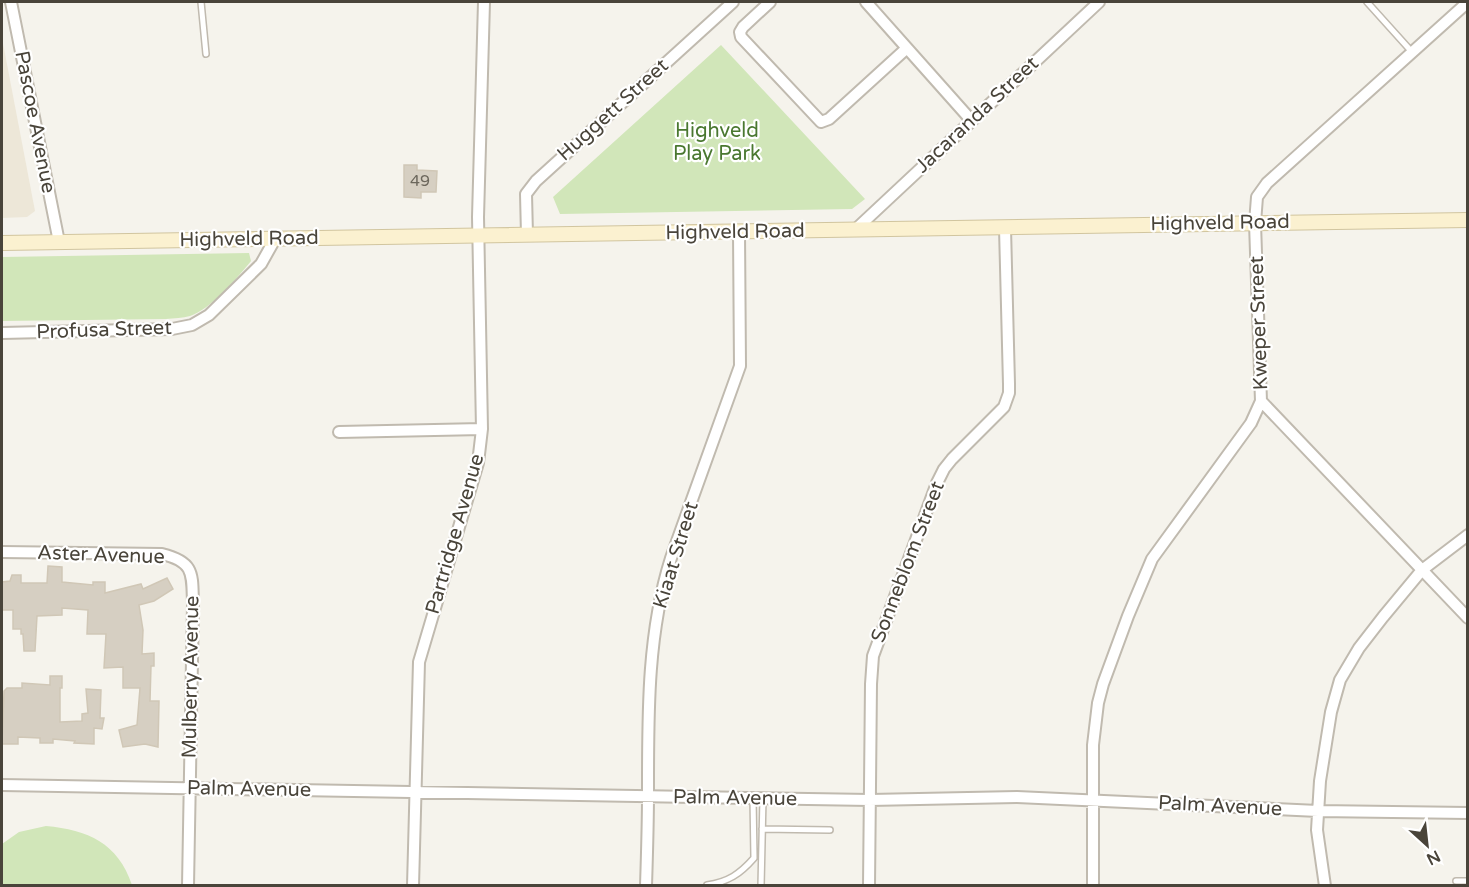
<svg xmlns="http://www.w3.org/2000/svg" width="1469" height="887" viewBox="0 0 1469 887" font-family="'Varela Round',sans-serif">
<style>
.education{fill:#ede7d8}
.green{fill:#d1e6b9}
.building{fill:#d6cfc2;stroke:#d0c7b6;stroke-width:1.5}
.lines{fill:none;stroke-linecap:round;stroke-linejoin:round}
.lane-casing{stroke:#c0baaf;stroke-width:8}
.street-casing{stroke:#c0baaf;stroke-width:14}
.secondary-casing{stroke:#d1c59f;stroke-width:16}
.lane{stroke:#fff;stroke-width:5}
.street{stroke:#fff;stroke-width:10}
.secondary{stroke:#fbf1d0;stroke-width:14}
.labels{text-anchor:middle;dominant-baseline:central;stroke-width:4.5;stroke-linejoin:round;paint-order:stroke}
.number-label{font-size:16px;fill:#6c675c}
.street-label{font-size:20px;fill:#49443a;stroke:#fff}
.park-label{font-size:20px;fill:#4a7830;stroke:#fff}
</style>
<rect width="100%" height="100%" fill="#f5f3ec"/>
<path class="education" d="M 2,38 L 35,211 L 27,217 L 2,218 Z"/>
<path class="green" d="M 721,45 L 865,199 L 852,209 L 560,214 L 553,197 Z
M 249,253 L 251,261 C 238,277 210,310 190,316 C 183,318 174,318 166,319 L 2,321 L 2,257 Z
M 46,826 C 88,830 118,843 132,885 L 2,885 L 2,844 L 19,832 Z"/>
<path class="building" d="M 404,165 L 417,165 L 417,170 L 437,171 L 436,192 L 421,192 L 421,198 L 404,197 Z
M 48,566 L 62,567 L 62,582 L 93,585 L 93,582 L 105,582 L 105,593 L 141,584 L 143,589 L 167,578 L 173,589 L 154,601 L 139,605 L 143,630 L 142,654 L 154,653 L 154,666 L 151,666 L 150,701 L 159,701 L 158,747 L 145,744 L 123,747 L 119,730 L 137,725 L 140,688 L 123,688 L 123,667 L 104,668 L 106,634 L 87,634 L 88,610 L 62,608 L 62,615 L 37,616 L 35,651 L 24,651 L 23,634 L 21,634 L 21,629 L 13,629 L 13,610 L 2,610 L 2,582 L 10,581 L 12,575 L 21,575 L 21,583 L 47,583 Z
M 50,676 L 62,676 L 62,688 L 60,688 L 60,722 L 82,721 L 82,714 L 88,713 L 86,689 L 101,690 L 100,718 L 104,718 L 102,729 L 94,728 L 94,744 L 74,743 L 75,741 L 53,739 L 53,743 L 40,743 L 40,738 L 18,737 L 18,744 L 2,744 L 4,691 L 7,688 L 22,688 L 22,683 L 50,685 Z"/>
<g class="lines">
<defs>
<path id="lane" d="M 201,2 L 206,54
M 1367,2 L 1412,52
M 762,829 L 830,830
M 1456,881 L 1468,881
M 707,885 C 728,882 740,874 754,858 L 753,798
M 761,886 L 763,798"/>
<path id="street" d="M 11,2 L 59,242
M 770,2 L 743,27 L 740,32 L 741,37 L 821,122 L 829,119 L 907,48
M 866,2 L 971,120
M 855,230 L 1099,2
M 527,235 L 526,194 L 536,181 L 733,2
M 2,333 L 172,329 L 192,325 L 209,315 L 261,264 L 275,239
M 1261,401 L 1468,618
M 339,432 L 482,429
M 2,552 L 162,554 C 195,562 192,574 193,604 L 188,886
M 2,785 L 870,800 L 1017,797 L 1318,811 L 1468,813
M 413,886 L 419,662 L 478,463 L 482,429 L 478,217 L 484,2
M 646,886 C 647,855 648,824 648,794 C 648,715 647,634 671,558 L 740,366 L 739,232
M 869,886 L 871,684 L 873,656 L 937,483 L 944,469 L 952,459 L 1004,407 L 1009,393 L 1009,384 L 1005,228
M 1093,886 L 1093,745 L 1098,703 L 1103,684 L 1128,616 L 1152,559 L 1251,423 L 1261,401 L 1255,223 L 1257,197 L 1267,183 L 1468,2
M 1325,886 L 1317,830 L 1320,781 L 1331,712 L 1340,680 L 1359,648 L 1383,617 L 1422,570 L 1468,535"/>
<path id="secondary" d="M 2,243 L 1468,220"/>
</defs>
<use href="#lane" class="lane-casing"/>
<use href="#street" class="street-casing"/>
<use href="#secondary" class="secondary-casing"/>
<use href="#lane" class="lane"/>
<use href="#street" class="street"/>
<use href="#secondary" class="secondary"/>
</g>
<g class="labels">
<g class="number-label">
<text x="420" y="181">49</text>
</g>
<g class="street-label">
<text transform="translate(613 110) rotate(-42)">Huggett Street</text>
<text transform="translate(977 115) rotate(-43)">Jacaranda Street</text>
<text transform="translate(35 122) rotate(79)">Pascoe Avenue</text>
<text transform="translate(1220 223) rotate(-1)">Highveld Road</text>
<text transform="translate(735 232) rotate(-1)">Highveld Road</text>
<text transform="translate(249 239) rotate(-1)">Highveld Road</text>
<text transform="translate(1259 323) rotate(-92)">Kweper Street</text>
<text transform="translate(104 330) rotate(-2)">Profusa Street</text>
<text transform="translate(455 534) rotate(-74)">Partridge Avenue</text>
<text transform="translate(101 555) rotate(2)">Aster Avenue</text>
<text transform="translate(676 555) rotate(-73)">Kiaat Street</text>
<text transform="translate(908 562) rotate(-69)">Sonneblom Street</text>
<text transform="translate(191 677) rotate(-89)">Mulberry Avenue</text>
<text transform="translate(249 789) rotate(1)">Palm Avenue</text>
<text transform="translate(735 798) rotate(1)">Palm Avenue</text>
<text transform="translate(1220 806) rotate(3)">Palm Avenue</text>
</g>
<g class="park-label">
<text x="717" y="131">Highveld<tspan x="717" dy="23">Play Park</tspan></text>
</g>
</g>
<rect width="1469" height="887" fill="none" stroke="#49443a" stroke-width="6"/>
<g transform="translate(1427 845) rotate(153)" stroke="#ffffff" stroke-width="4.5" paint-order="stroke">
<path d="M0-4.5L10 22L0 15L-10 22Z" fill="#49443a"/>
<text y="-9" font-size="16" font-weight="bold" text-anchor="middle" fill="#49443a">N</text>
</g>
</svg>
